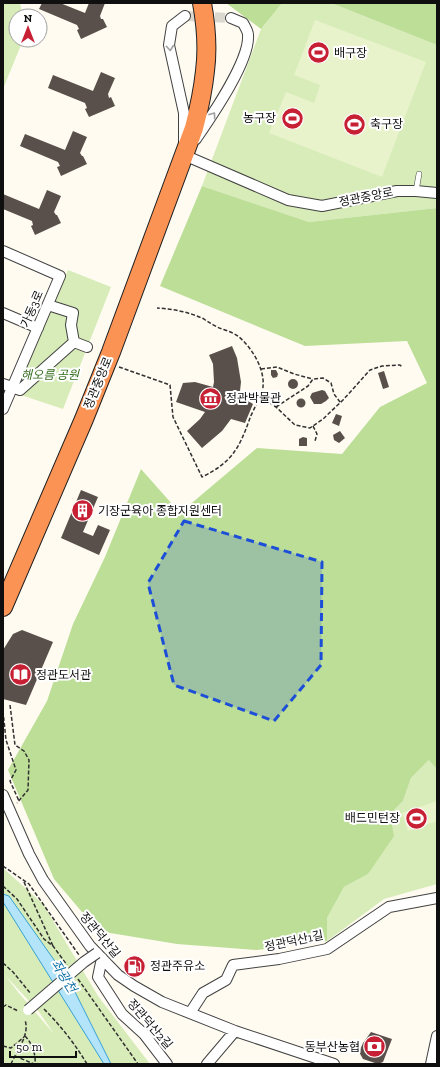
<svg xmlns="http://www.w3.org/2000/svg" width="440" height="1067" viewBox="0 0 440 1067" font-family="'Zilla Slab','Noto Sans KR',serif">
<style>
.green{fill:#d7ecb8;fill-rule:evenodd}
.forest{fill:#bcde97}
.pitch{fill:#e8f3cb}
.water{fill:#b3e4f9;stroke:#37a1d4}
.building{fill:#594f4b}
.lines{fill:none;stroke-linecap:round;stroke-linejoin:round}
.street-tunnel{stroke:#dbd8cf;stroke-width:10;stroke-dasharray:10 5;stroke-linecap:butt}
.lane-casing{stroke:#424242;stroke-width:6}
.street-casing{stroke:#424242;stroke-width:12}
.highway-casing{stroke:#202020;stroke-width:20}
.path{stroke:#313131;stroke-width:1.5;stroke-dasharray:4 2;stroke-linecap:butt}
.lane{stroke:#fff;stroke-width:5}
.street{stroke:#fff;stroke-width:10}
.highway{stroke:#fb9354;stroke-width:18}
.street-bridge-casing{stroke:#424242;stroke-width:12;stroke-linecap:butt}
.street-bridge{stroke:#fff;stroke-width:10}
.oneway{stroke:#9f9f9f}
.marked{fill:#1d4ed8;fill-opacity:0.2;stroke:#1d4ed8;stroke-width:3;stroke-dasharray:8 5;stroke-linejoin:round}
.labels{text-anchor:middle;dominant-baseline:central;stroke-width:4;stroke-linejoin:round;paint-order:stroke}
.poi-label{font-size:12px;fill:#0f0f0f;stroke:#fff;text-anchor:start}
.street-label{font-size:12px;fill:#0f0f0f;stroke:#fff}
.park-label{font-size:12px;font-style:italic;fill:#326b1b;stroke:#fff}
.water-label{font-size:13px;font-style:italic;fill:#1172a8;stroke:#fff}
</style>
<rect width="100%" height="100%" fill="#fffbf1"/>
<path class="green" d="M 3,3 L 20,3 L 23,16 L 16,16 L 16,40 L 23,40 L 3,89 Z
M 282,3 L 331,3 L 437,45 L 437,208 L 309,222 L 202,186 L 261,29 Z
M 68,270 L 111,287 L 63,409 L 15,393 Z
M 430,759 L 437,769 L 437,884 L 384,899 L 327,941 L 327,918 L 344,887 L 368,874 L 390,814 L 403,801 L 411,778 Z
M 3,868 L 43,904 L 98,996 L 150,1064 L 3,1064 ZM 5,975 L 39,1012 L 54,1034 L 18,992 Z"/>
<path class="forest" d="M 226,3 L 282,3 L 261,29 Z
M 331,3 L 437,3 L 437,45 Z
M 202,186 L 309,222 L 437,208 L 437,769 L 429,760 L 411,778 L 403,801 L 390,814 L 394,836 L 368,874 L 344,887 L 327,918 L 327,941 L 257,950 L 177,944 L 98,931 L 54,879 L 8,770 L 47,701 L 73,624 L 105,557 L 141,469 L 180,513 L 257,448 L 342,454 L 380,407 L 427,383 L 407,341 L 305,346 L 160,286 Z"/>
<path class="pitch" d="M 315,20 L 426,62 L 382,177 L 269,133 L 286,92 L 314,103 L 320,85 L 294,75 Z
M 437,801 L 437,821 L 408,831 L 402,813 Z"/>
<path class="water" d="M 3,894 L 9,896 L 71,984 L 111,1064 L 104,1064 L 3,902 Z"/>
<path class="building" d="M 42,3 L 60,3 L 85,13 L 89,3 L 105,3 L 100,16 L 101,19 L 103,19 L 107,27 L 81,39 L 77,30 L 79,29 L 77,25 L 39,9 Z
M 101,72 L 115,78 L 108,94 L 109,98 L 111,97 L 115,106 L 89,117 L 85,109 L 87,108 L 85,103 L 48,88 L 53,75 L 93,91 Z
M 73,131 L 87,137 L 80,153 L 82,156 L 83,156 L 87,164 L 61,176 L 57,167 L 60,166 L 58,162 L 20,146 L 25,134 L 65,150 Z
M 47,190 L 61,196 L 54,212 L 56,215 L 57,215 L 61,223 L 35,235 L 31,226 L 33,225 L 32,221 L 3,209 L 3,194 L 39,209 Z
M 232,346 L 237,358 L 241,382 L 240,391 L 238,397 L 245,399 L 253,404 L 245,423 L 231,419 L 222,431 L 202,448 L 187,431 L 200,419 L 205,412 L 176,402 L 183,383 L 195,382 L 213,387 L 214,382 L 213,364 L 209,355 Z
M 271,370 L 276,370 L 278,374 L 277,377 L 273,378 L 271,375 Z
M 384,371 L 389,387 L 383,389 L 378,373 Z
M288 384a5 5 0 1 1 10 0a5 5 0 1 1-10 0Z
M 322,390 L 325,391 L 329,398 L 326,401 L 321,404 L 314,404 L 310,397 L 312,393 Z
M296.5 403a4.5 4.5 0 1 1 9 0a4.5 4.5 0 1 1-9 0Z
M 336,414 L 342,416 L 339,426 L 332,423 Z
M 340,431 L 345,438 L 339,443 L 334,440 L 333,435 Z
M 303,437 L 307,438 L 307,446 L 299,446 L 299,439 Z
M 81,490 L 98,497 L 83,532 L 93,536 L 98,525 L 110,530 L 99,555 L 61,538 Z
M 22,630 L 53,642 L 26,705 L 3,699 L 3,650 L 13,634 Z
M 371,1032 L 392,1039 L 383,1062 L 378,1064 L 363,1059 L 359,1052 L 363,1043 Z"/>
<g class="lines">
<path class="street-tunnel" d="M 185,16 L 231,18"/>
<defs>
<path id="lane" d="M 416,191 L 419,174"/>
<path id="street" d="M 196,139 C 211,117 250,61 248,35 C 248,31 245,27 243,23 L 231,18
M 184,142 L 184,113 L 169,45 L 172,26 L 185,16
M 184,155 L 288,200 L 322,206 L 397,191 L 416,191 L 437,193
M 3,251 L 60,276 L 3,409
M 48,305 L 73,313 L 71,325 L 74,342
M 3,313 L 38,328
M 74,342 L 87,347
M 3,384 L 20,390 L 74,342
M 3,795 L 29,854 L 43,880 L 90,946 L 118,975 L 134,986 L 162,1002 L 235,1031 L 334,1064
M 102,958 L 98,977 L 122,1014 L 144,1034 L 167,1064
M 190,1013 L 203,993 L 226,980 L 233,965 L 279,959 L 327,949 L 389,907 L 437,898
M 207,1064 L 235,1031
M 431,1064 L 437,1036"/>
<path id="highway" d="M 3,607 L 84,419 L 111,352 L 194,128 C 199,109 203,90 205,71 C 208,48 206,25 202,3"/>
</defs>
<use href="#lane" class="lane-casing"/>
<use href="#street" class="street-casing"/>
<use href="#highway" class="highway-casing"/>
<path class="path" d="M 119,367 L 170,385 L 173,417 L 202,477 C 232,462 239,449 250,418 C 253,410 262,395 263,387 C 265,369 252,348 239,337 C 233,332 224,330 217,327 C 212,324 208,322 204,319 C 189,312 173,309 157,308
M 261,369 L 277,367 L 294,374 L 313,379
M 259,396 L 276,407 L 295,425 L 310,428 L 323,419 L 343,400 L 370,370 L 382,366 L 400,365 L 402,367
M 276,407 L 308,386 L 313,379 L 323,378 L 331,383 L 334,394 L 340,402
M 313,426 L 317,434 L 315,441
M 10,705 L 15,745 L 24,751 L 29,760 L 28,790 L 17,803
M 3,711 L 6,740 L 16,770 L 10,781 L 19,801
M 3,866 L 29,884 L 79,955
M 24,882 L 53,946
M 3,886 L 17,899 L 44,939 L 53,946 L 67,965
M 3,963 L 13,972 L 31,994
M 78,979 L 138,1064
M 3,1007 L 6,1005 L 18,1011
M 44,1009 C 61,1026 75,1044 87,1064
M 25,1036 C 32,1043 36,1054 35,1064
M 3,1046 L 11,1048 L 24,1037
M 15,1056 L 34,1064
M 11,1064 C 17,1050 30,1035 25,1020"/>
<use href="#lane" class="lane"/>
<use href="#street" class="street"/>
<use href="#highway" class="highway"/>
<defs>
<path id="street-bridge" d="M 28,1010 L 84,962 L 97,953"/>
</defs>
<use href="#street-bridge" class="street-bridge-casing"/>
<use href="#street-bridge" class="street-bridge"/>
</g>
<defs><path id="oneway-chevron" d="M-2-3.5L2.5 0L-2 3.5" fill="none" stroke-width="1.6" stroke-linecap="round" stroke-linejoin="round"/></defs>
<g class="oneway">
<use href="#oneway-chevron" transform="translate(170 48) rotate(85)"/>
<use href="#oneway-chevron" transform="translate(213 115) rotate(-54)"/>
</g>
<path class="marked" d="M 184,521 L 322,562 L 321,665 L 274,721 L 174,685 L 148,583 Z"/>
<defs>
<symbol id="stadium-disc" viewBox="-11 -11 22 22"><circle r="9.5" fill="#c71f34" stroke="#fff"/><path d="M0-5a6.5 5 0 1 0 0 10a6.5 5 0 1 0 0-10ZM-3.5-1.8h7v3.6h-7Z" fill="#fff"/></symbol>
<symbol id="museum-disc" viewBox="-11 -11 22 22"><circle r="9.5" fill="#c71f34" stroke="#fff"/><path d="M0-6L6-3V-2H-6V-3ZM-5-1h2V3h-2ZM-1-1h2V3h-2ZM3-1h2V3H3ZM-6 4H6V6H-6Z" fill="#fff"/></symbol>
<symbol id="building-disc" viewBox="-11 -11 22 22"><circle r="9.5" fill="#c71f34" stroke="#fff"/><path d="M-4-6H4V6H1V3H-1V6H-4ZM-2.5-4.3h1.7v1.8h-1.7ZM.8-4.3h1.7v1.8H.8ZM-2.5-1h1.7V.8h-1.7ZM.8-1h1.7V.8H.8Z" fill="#fff"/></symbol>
<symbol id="library-disc" viewBox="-11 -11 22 22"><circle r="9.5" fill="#c71f34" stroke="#fff"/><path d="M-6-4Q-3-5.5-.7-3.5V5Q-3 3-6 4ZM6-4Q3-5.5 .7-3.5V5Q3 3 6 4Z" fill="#fff"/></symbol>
<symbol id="fuel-disc" viewBox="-11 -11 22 22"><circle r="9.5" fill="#c71f34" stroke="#fff"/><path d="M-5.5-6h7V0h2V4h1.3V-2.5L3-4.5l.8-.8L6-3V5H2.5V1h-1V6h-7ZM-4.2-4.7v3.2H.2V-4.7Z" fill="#fff"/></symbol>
<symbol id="bank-disc" viewBox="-11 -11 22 22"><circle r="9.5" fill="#c71f34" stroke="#fff"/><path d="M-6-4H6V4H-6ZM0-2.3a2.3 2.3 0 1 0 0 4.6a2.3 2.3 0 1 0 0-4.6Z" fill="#fff"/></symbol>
</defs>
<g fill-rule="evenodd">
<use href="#stadium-disc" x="306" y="40" width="25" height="25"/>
<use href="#stadium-disc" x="280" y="106" width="25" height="25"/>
<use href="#stadium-disc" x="342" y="112" width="25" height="25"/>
<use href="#museum-disc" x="198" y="386" width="25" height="25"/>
<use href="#building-disc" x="70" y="498" width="25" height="25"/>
<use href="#library-disc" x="8" y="662" width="25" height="25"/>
<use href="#stadium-disc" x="404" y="806" width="25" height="25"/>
<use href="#fuel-disc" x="122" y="954" width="25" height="25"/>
<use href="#bank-disc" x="362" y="1034" width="25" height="25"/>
</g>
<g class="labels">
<g class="poi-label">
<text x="334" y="53">배구장</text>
<text x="276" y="118" text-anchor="end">농구장</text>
<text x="370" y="124">축구장</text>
<text x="226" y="398">정관박물관</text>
<text x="98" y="511">기장군육아 종합지원센터</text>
<text x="36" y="675">정관도서관</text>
<text x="400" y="818" text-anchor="end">배드민턴장</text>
<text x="150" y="966">정관주유소</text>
<text x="360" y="1047" text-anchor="end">동부산농협</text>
</g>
<g class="street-label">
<text transform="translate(366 197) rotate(-11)">정관중앙로</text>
<text transform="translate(32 309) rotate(-67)">가동3로</text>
<text transform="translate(98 383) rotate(-68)">정관중앙로</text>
<text transform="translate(100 935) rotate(50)">정관덕산길</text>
<text transform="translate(294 941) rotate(-12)">정관덕산1길</text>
<text transform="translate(150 1024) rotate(49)">정관덕산2길</text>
</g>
<g class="park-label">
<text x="50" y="375">해오름 공원</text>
</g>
<g class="water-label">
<text transform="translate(64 976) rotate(58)">좌광천</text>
</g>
</g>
<rect width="440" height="1067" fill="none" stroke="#0f0f0f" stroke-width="8"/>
<g transform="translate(28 28)"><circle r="19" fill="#ffffff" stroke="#9f9f9f"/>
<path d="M0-3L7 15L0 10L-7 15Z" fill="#c71f34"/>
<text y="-6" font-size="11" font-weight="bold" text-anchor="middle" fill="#0f0f0f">N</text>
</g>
<path d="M10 1051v6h66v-6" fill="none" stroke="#0f0f0f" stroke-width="2"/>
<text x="16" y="1051" font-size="12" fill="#0f0f0f" stroke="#ffffff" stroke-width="3" paint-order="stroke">50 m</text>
</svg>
